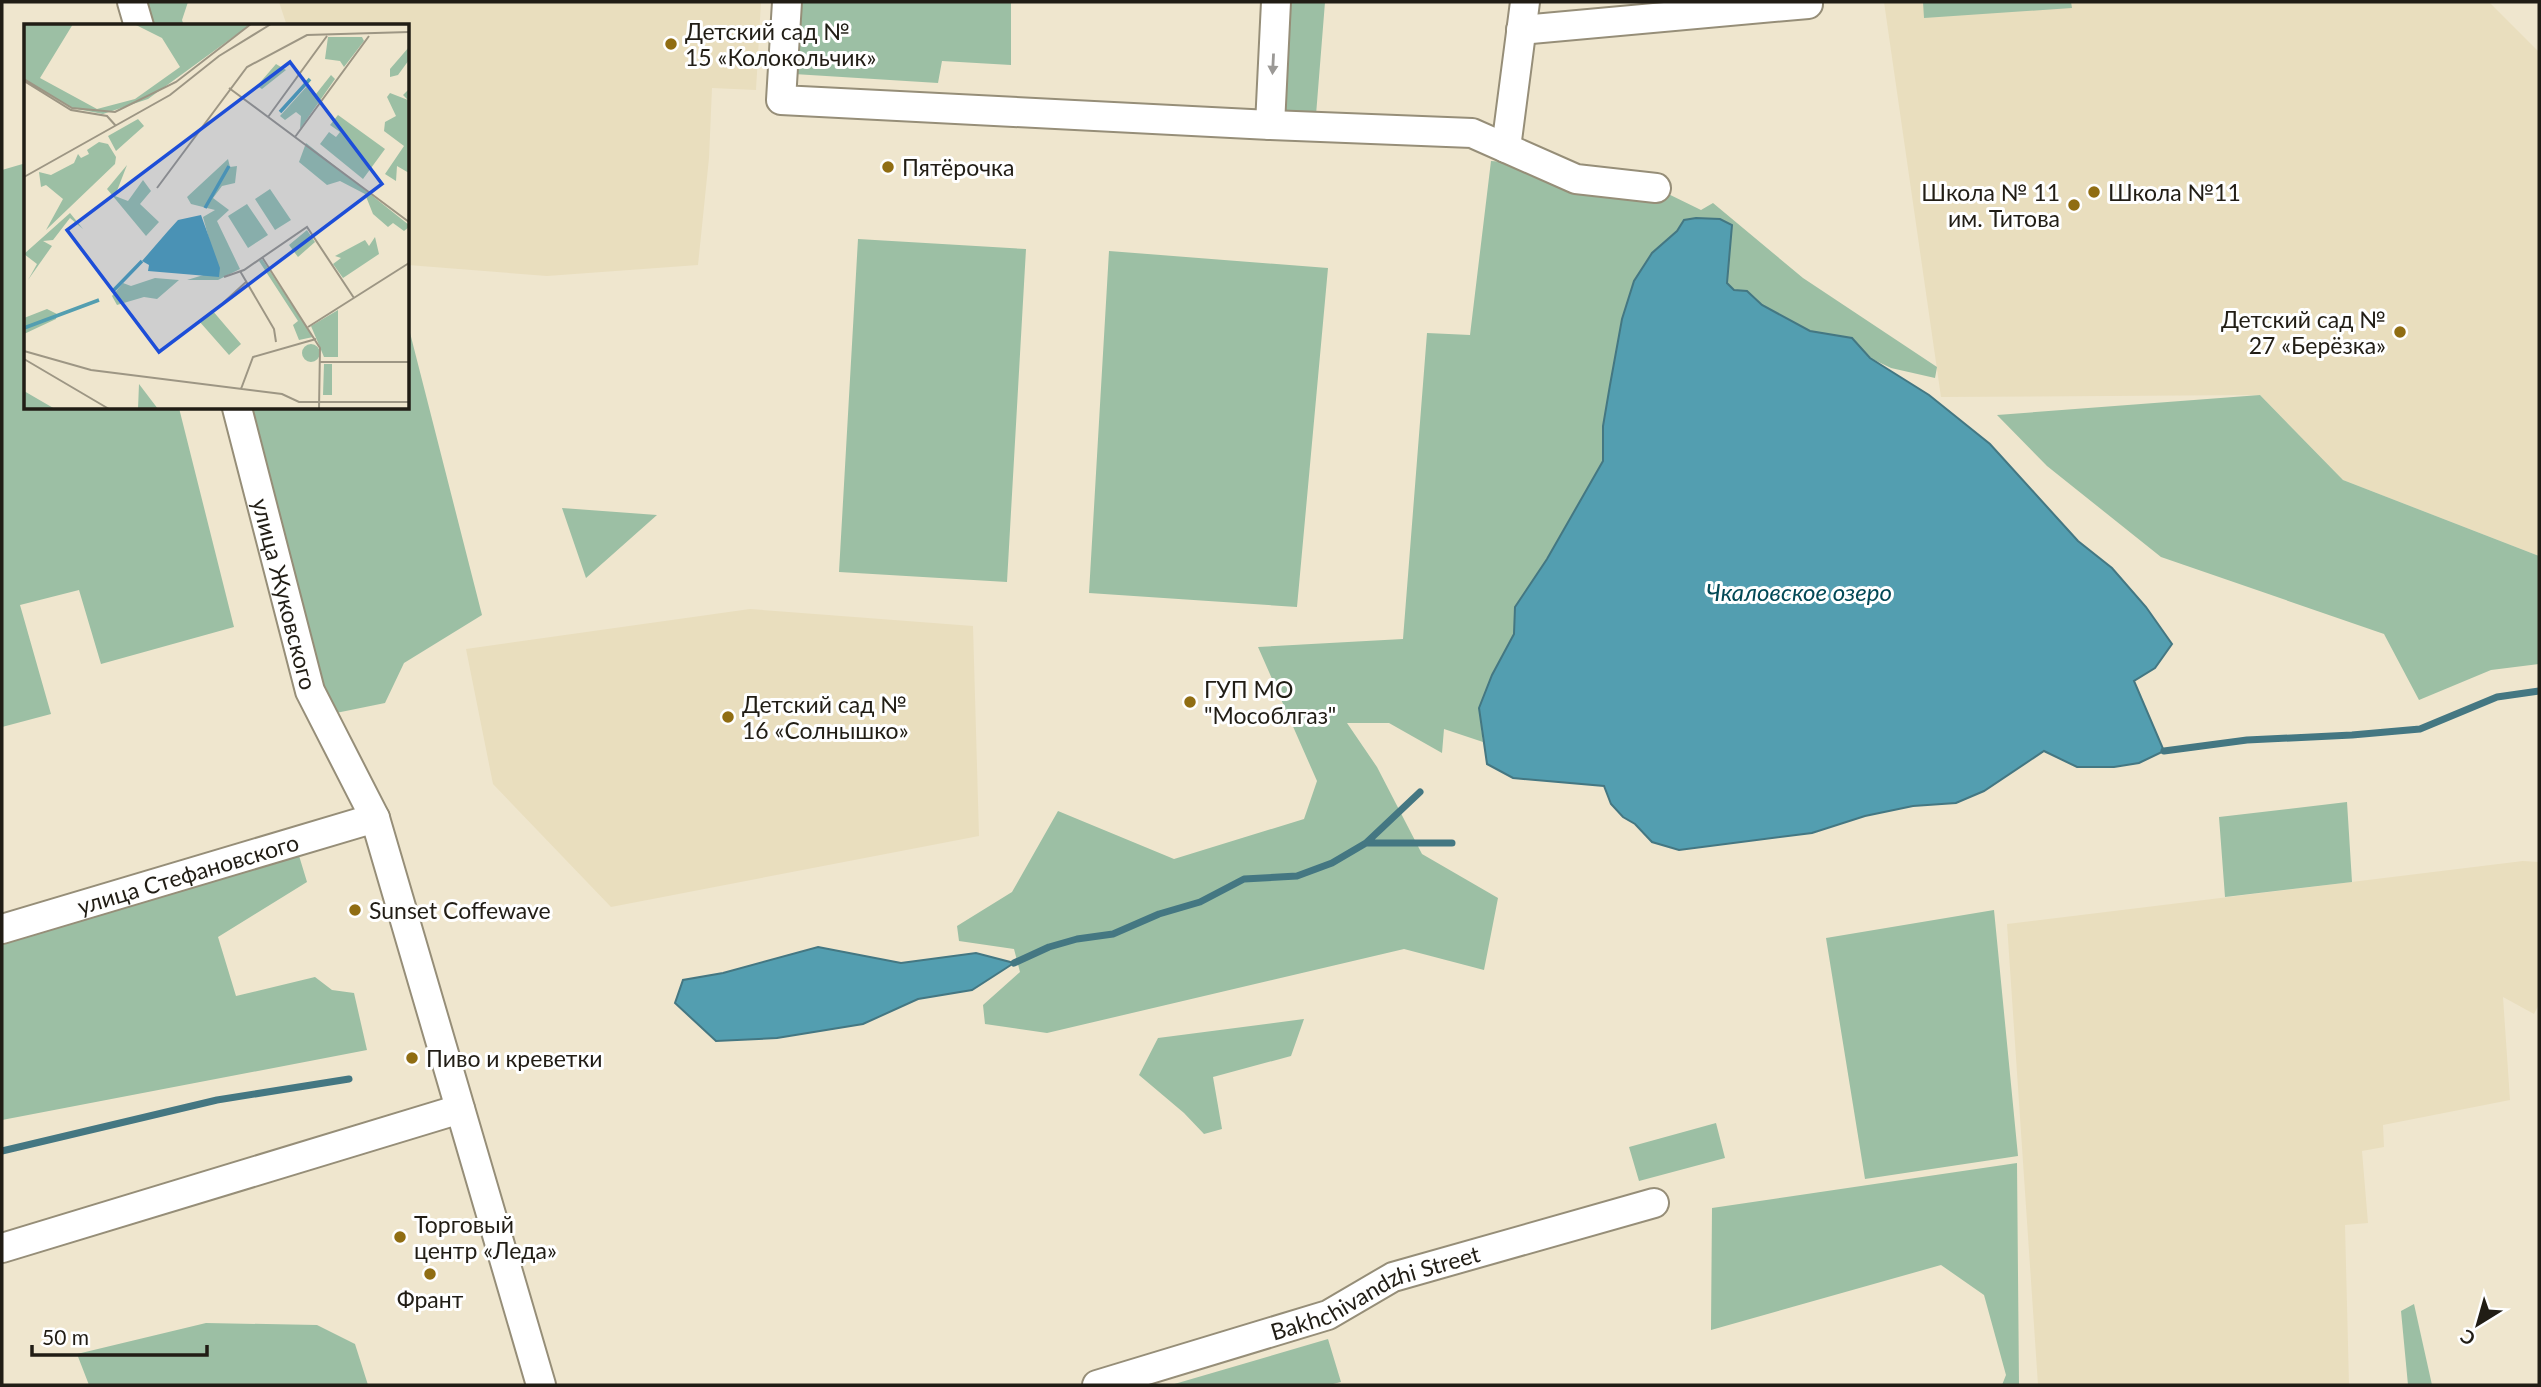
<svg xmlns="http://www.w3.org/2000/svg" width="2541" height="1387" viewBox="0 0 2541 1387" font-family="Lato,sans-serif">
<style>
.built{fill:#e9debe}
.green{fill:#9cbfa4}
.water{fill:#539eb0;stroke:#447782;stroke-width:2}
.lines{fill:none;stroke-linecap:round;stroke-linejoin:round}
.stream{stroke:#447782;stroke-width:7}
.minor-casing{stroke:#968e78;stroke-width:32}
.minor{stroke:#fff;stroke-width:28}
.oneway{fill:#9b9996}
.poi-dot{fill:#906d12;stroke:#fff;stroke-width:2.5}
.labels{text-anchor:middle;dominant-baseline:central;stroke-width:6;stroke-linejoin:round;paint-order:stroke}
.poi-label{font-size:23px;fill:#211d15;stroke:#fff;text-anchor:start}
.street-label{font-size:23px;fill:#211d15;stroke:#fff}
.water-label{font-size:24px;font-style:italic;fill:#024956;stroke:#fff}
.inset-river{fill:none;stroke:#539eb0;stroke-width:3.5}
.inset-road{fill:none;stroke:#9d9684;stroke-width:2}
.view{fill:#1d4ed8;fill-opacity:0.15;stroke:#1d4ed8;stroke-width:3.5}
.inset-edge{fill:none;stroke:#211d15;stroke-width:3.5}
</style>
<rect width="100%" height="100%" fill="#efe6ce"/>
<path class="built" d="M 279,2 L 761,2 L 756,90 L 712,88 L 709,158 L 698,265 L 547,276 L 408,265 L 408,26 L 287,26 Z
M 1884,2 L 2489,2 L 2539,52 L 2539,556 L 2343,480 L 2260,395 L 1941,397 Z
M 750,609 L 973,626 L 979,836 L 611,907 L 493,784 L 466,649 Z
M 2523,861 L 2539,862 L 2539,1004 L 2534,1014 L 2503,997 L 2510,1100 L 2383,1125 L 2384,1147 L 2362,1151 L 2368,1223 L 2345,1225 L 2349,1385 L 2038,1385 L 2007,924 Z"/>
<path class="green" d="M 141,2 L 188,2 L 182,20 L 184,26 L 147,26 Z
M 799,2 L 1011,2 L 1011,65 L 942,61 L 938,83 L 794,74 Z
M 1288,2 L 1325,2 L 1316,115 L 1282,113 Z
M 1923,2 L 2071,2 L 2072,8 L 1924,18 Z
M 1491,161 L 1547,165 L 1656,188 L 1701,210 L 1713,203 L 1803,278 L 1937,367 L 1935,378 L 1891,368 L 1870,358 L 1852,338 L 1810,331 L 1762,305 L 1747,291 L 1734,290 L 1727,283 L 1732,225 L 1720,219 L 1684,220 L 1677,231 L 1652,253 L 1622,319 L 1603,426 L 1603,461 L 1547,559 L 1515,607 L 1514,634 L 1492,675 L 1479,708 L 1483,742 L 1444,729 L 1442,753 L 1389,723 L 1347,723 L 1377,767 L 1422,854 L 1498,898 L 1484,970 L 1404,949 L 1047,1033 L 985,1024 L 983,1005 L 1020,972 L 1014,949 L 959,941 L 957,926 L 1012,892 L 1058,811 L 1174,859 L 1304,819 L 1317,781 L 1258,647 L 1403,639 L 1427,333 L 1470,335 Z
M 26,163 L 26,408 L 179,408 L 234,627 L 101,664 L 79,590 L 20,605 L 51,714 L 2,727 L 2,170 Z
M 858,239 L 1026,249 L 1007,582 L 839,572 Z
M 1109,251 L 1328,268 L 1297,607 L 1089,593 Z
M 408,325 L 482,615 L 404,663 L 385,703 L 331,714 L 244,408 L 408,408 Z
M 2260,395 L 2343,480 L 2539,556 L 2539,664 L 2491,670 L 2419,700 L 2384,634 L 2161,557 L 2047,466 L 1997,415 Z
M 562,508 L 657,515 L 586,578 Z
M 2347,802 L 2352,882 L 2225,897 L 2219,817 Z
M 297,849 L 307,882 L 218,937 L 236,996 L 315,977 L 332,990 L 354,993 L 367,1050 L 2,1120 L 2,938 Z
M 1994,910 L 2018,1156 L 1865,1179 L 1826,938 Z
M 1304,1019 L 1291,1056 L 1213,1077 L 1222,1129 L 1204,1134 L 1184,1113 L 1139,1075 L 1158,1038 Z
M 1716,1123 L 1725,1158 L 1639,1181 L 1629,1147 Z
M 2017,1163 L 2019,1385 L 2002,1385 L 2006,1375 L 1984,1295 L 1941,1265 L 1711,1330 L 1712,1208 Z
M 2414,1304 L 2432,1385 L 2408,1385 L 2401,1311 Z
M 206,1323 L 317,1325 L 355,1344 L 368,1385 L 89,1385 L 77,1354 Z
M 1328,1339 L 1341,1382 L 1329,1385 L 1171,1385 Z"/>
<path class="water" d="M 1696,218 L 1720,219 L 1732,225 L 1727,283 L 1734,290 L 1747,291 L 1762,305 L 1810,331 L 1852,338 L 1870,358 L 1929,395 L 1990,444 L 2078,541 L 2112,568 L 2146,607 L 2172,644 L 2155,668 L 2134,681 L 2164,751 L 2139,763 L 2114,767 L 2077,767 L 2044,751 L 1984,791 L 1956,803 L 1913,806 L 1865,816 L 1812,833 L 1679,850 L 1652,842 L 1635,824 L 1623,817 L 1611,804 L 1604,786 L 1513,778 L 1487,764 L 1479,708 L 1492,675 L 1514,634 L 1515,607 L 1547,559 L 1603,461 L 1603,426 L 1610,385 L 1622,319 L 1634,281 L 1652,253 L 1677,231 L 1684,220 Z
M 818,947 L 901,963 L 976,953 L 1014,963 L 972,990 L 918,999 L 863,1024 L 777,1038 L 716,1041 L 675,1003 L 683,980 L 723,973 Z"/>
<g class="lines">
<path class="stream" d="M 2164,751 L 2247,740 L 2352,735 L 2420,729 L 2497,697 L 2539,691
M 1366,843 L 1452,843
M 1014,963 L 1049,947 L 1077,939 L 1113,934 L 1159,914 L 1200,902 L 1244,879 L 1297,876 L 1332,863 L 1366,843 L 1420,792
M 2,1151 L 217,1100 L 349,1079"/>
<defs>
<g id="minor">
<path d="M 132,2 L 139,26"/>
<path d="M 787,2 L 781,100 L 1270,125 L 1472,133 L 1576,179 L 1656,188"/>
<path d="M 1521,30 L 1808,4"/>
<path d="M 1270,125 L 1276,2"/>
<path d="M 1506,148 L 1525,2"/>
<path id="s1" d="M 237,408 L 310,691 L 375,818 L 541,1385"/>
<path id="s2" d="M 2,929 L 375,818"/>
<path d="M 2,1248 L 460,1109"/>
<path id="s3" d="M 1097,1385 L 1328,1315 L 1393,1277 L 1654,1203"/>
</g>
</defs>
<use href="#minor" class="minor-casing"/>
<use href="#minor" class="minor"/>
</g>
<defs><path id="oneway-solid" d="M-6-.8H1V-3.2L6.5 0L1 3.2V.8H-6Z" transform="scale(1.75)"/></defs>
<use class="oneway" href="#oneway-solid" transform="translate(1273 64) rotate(93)"/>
<g class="poi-dot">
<circle cx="671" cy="44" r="7"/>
<circle cx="888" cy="167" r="7"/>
<circle cx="2094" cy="192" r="7"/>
<circle cx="2074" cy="205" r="7"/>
<circle cx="2400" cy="332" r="7"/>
<circle cx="1190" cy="702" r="7"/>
<circle cx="728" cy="717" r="7"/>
<circle cx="355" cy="910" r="7"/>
<circle cx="412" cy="1058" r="7"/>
<circle cx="400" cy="1237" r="7"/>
<circle cx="430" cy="1274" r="7"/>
</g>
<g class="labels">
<g class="poi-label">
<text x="685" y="31">Детский сад №<tspan x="685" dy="26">15 «Колокольчик»</tspan></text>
<text x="902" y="167">Пятёрочка</text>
<text x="2060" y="192" text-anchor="end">Школа № 11<tspan x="2060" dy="26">им. Титова</tspan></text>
<text x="2108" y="192">Школа №11</text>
<text x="2386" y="319" text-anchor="end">Детский сад №<tspan x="2386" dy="26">27 «Берёзка»</tspan></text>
<text x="1204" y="689">ГУП МО<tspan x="1204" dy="26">"Мособлгаз"</tspan></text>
<text x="742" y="704">Детский сад №<tspan x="742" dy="26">16 «Солнышко»</tspan></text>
<text x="369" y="910">Sunset Coffewave</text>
<text x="426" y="1058">Пиво и креветки</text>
<text x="414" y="1224">Торговый<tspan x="414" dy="26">центр «Леда»</tspan></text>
<text x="430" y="1299" text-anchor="middle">Франт</text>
</g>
<g class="street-label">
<text stroke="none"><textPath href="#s1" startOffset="192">улица Жуковского</textPath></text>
<text stroke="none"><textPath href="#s2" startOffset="194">улица Стефановского</textPath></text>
<text stroke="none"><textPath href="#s3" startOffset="294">Bakhchivandzhi Street</textPath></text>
</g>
<g class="water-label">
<text x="1799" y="591">Чкаловское озеро</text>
</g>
</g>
<g transform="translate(24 24)">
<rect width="385" height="385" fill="#efe6ce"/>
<path d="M 0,0 L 49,0 L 16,54 L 73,85 L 111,75 L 156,43 L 138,14 L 110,0 L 227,0 L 124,75 L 79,90 L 48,84 L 0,55 ZM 304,13 L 338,13 L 340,17 L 320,43 L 316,37 L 301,35 ZM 385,23 L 385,36 L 374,51 L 366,53 L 366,45 ZM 252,40 L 262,46 L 238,65 L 233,62 ZM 307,51 L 311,55 L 276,105 L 277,92 L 272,88 L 261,96 L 256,92 L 284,61 L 292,70 ZM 385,65 L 385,149 L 373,142 L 372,157 L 361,150 L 380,122 L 360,107 L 361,98 L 372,92 L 363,73 L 366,69 L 384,76 L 379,71 ZM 314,91 L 361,125 L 339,155 L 296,120 L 305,108 L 312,113 L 316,108 L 306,101 ZM 114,95 L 120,102 L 92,127 L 84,112 ZM 75,118 L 84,120 L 92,133 L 91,140 L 22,206 L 39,175 L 22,161 L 17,163 L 15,148 L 27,151 L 50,139 L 54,130 L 57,134 L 65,130 L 63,126 ZM 282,119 L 385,201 L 385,203 L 380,207 L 369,199 L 364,203 L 349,190 L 341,170 L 316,157 L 303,161 L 275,138 ZM 204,135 L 206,143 L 213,142 L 211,159 L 198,162 L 189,174 L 205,186 L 193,197 L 216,245 L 194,256 L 163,256 L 186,249 L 195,252 L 179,193 L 191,186 L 167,180 L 163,173 ZM 103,141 L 91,172 L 104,177 L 119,156 L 127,167 L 116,180 L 135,198 L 122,212 L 83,165 ZM 246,165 L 267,196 L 251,206 L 231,175 ZM 223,180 L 244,211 L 224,224 L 204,192 ZM 46,189 L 59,205 L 46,194 L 29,216 L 19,217 L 28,222 L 4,256 L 13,240 L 0,230 ZM 283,206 L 291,218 L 274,233 L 265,221 ZM 351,213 L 355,230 L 319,254 L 309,240 L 317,234 L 311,232 L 341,216 L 345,222 ZM 238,235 L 289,313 L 275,316 L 269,301 L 274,297 L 235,237 ZM 131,254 L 155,256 L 133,275 L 120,273 L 93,281 L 88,272 L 99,259 L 107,262 ZM 23,285 L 33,290 L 32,295 L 0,310 L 0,294 ZM 188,286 L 217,320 L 205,331 L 175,297 ZM 314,286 L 314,333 L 300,333 L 287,302 ZM278 329a9 9 0 1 1 18 0a9 9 0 1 1-18 0ZM 300,340 L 308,340 L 308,371 L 299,371 ZM 115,360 L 134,385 L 114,385 ZM 0,367 L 31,385 L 0,385 Z" fill="#9cbfa4"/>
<path d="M 177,191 L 196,244 L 195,253 L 124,247 L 125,241 L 118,237 L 144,207 L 154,196 Z" fill="#539eb0"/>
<path class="inset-river" d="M 256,88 L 286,55M 181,184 L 205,142M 88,268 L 118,237M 0,304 L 75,276"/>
<path class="inset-road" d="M 0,55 L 48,84 L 91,88 L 152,58 L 227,0M 0,57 L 47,86 L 83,92 L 92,102M 205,64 L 385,198M 244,93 L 303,12M 271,113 L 345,12M 0,153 L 146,71 L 195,32 L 247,0M 133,164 L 223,43 L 283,11 L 385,8M 238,233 L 296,324 L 295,385M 216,247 L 250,305 L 252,318M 200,253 L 220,246 L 283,203 L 330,274M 199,279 L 222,258M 284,303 L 385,239M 0,327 L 67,346 L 258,370 L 275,378 L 385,378M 0,335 L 85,385M 296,338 L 385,338M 217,365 L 229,333 L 292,315"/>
<path class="view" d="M 266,38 L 358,160 L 135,328 L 43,206 Z"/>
<rect width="385" height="385" class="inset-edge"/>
</g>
<rect width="2541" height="1387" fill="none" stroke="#211d15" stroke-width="7"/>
<g transform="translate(2478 1324) rotate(217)" stroke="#ffffff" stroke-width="5" paint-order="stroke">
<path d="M0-5L12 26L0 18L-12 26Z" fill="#211d15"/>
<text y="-10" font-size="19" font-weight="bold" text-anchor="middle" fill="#211d15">С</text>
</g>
<path d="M32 1345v10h175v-10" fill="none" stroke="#211d15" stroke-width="3.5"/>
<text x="42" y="1345" font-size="21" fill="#211d15" stroke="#ffffff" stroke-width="5" paint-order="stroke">50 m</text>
</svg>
